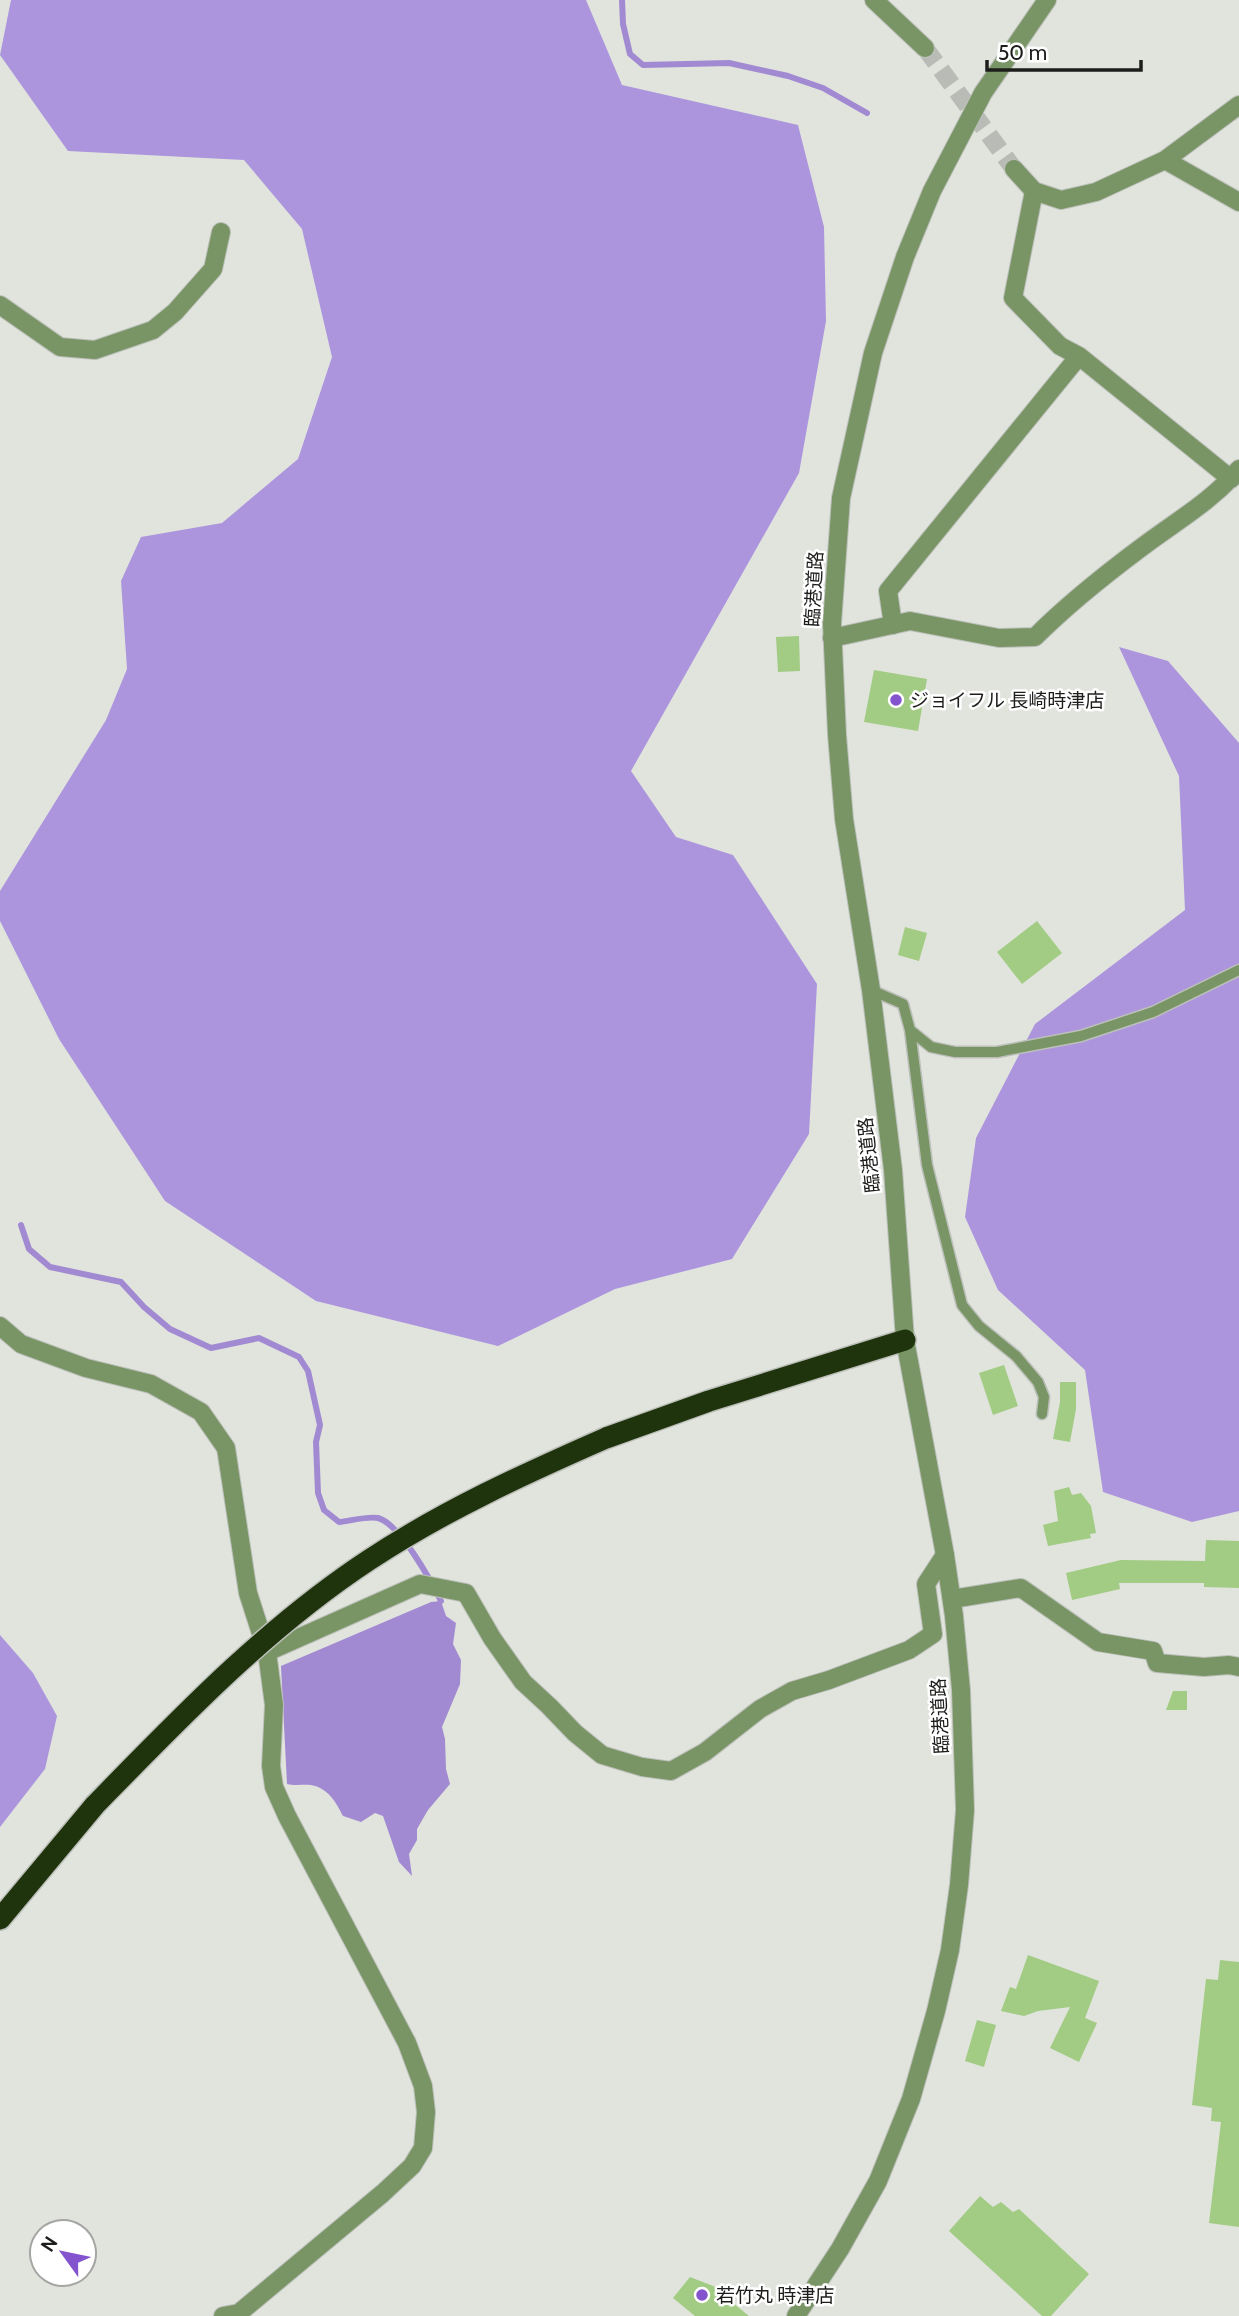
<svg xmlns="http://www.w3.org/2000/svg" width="1239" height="2316" viewBox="0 0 1239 2316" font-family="Cabin,'Noto Sans JP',sans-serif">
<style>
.forest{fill:#ac95dd}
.water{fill:#a28ad2}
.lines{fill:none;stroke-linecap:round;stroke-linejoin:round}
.stream{stroke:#a28ad2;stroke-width:6}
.building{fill:#a2cb83}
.minor-tunnel{stroke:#b9bcb6;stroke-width:18;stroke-dasharray:18 9;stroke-linecap:butt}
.service-casing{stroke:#bdc0ba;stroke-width:13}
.minor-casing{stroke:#bdc0ba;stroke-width:20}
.tertiary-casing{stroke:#bdc0ba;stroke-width:20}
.motorway-casing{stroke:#bdc0ba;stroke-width:24}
.service{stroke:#799565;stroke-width:10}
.minor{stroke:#799565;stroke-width:18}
.tertiary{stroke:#799565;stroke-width:18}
.motorway{stroke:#1f330c;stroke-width:21}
.motorway-bridge-casing{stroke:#bdc0ba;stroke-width:24;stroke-linecap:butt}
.motorway-bridge{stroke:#1f330c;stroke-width:21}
.poi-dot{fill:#8354cd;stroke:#fff;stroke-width:2.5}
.labels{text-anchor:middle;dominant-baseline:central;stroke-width:5;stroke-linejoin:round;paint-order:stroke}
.street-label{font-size:19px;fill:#1d1e1c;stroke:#fff}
.poi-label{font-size:19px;fill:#1d1e1c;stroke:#fff;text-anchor:start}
</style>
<rect width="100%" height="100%" fill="#e0e4dd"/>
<path class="forest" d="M 11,0 L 586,0 L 622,85 L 798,125 L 824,227 L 826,321 L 799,473 L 631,771 L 676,837 L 733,855 L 817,984 L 809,1134 L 732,1259 L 615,1289 L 498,1346 L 316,1301 L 165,1201 L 59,1039 L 0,921 L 0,891 L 106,720 L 127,669 L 121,581 L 141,537 L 222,523 L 298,459 L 332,357 L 302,229 L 244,160 L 68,151 L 0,55 Z
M 1119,647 L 1168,661 L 1239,743 L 1239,1511 L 1192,1522 L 1103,1492 L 1085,1370 L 998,1290 L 965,1217 L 976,1138 L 1035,1024 L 1185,910 L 1179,776 Z
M 0,1635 L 33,1673 L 57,1716 L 45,1769 L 0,1827 Z"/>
<path class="water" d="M 441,1601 L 446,1616 L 456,1623 L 453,1644 L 461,1660 L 460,1684 L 442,1727 L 445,1739 L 446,1769 L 450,1784 L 428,1810 L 417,1829 L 417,1840 L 409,1854 L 412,1876 L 399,1862 L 383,1816 L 375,1813 L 361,1822 L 343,1816 C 336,1802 328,1788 311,1785 C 303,1784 296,1786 287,1784 L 281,1666 L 431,1602 Z"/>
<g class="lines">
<path class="stream" d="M 622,0 L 623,24 L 630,54 L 643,65 L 729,63 L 788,76 L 823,88 L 867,113
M 21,1225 L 29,1249 L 50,1267 L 121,1282 L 144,1307 L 170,1329 L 211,1348 L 259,1338 L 299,1357 L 308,1371 L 320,1425 L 316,1442 L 318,1493 L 324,1510 L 339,1522 C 350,1521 367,1516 378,1518 C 400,1524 431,1581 441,1601"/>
</g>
<path class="building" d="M 799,636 L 800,671 L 778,672 L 776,637 Z
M 874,670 L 927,679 L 918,731 L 864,722 Z
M 1037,921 L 1062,953 L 1022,984 L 997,952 Z
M 905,927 L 927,933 L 919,961 L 898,955 Z
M 1004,1365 L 1018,1406 L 993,1415 L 979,1373 Z
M 1060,1382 L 1076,1382 L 1076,1409 L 1070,1442 L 1053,1439 L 1060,1402 Z
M 1069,1487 L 1072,1495 L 1081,1493 L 1091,1506 L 1096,1533 L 1090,1534 L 1091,1538 L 1048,1546 L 1043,1525 L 1058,1521 L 1054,1491 Z
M 1206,1540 L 1239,1541 L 1239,1588 L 1204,1587 L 1204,1583 L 1119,1583 L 1120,1589 L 1072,1600 L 1066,1573 L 1121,1560 L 1205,1561 Z
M 1173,1691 L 1187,1691 L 1187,1710 L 1166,1710 Z
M 1028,1955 L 1099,1981 L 1085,2018 L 1097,2023 L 1079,2062 L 1050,2048 L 1070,2007 L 1038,2011 L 1024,2016 L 1001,2011 L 1010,1987 L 1016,1989 Z
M 1220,1960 L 1239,1962 L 1239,2227 L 1209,2223 L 1221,2122 L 1211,2121 L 1212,2108 L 1192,2105 L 1206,1979 L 1218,1980 Z
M 977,2020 L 996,2025 L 984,2067 L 965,2061 Z
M 980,2196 L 993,2207 L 1001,2202 L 1013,2212 L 1019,2209 L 1089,2274 L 1051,2316 L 1042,2316 L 949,2231 Z
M 690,2277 L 731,2293 L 727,2298 L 749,2316 L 695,2316 L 673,2298 Z"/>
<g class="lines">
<path class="minor-tunnel" d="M 925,48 L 1014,169"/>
<defs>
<path id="service" d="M 871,990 L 903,1004 L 910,1030 L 931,1047 L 955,1052 L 997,1052 L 1081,1036 L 1153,1012 L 1239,970
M 910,1030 L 927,1165 L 962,1305 L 979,1326 L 1016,1356 L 1038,1382 L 1044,1397 L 1042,1414"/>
<path id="minor" d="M 874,0 L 925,48
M 1165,160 L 1239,202
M 1014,169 L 1034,191 L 1061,200 L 1096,192 L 1165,160 L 1239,105
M 1034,191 L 1013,298 L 1060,346 L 1079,356 L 1231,479
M 0,305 L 60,347 L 95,350 L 153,330 L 175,312 L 213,269 L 221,232
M 893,625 L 888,591 L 1079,356
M 832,638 L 910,621 L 999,638 L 1035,637 C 1067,605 1102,577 1138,550 C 1173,523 1210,503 1239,469
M 0,1326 L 21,1344 L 86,1368 L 151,1384 L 201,1412 L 226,1448 L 248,1593 L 267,1652 L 274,1705 L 271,1766 L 274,1787 L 287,1816 L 407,2043 L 423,2086 L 426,2112 L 423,2148 L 412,2166 L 383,2193 L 239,2313 L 223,2316
M 952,1599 L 1021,1588 L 1098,1642 L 1153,1651 L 1157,1663 L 1204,1667 L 1229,1665 L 1239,1667
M 267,1652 L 420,1584 L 466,1593 L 492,1638 L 523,1682 L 549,1706 L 575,1733 L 602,1755 L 642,1767 L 671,1771 L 705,1752 L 760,1709 L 792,1691 L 829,1680 L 909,1650 L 933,1634 L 926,1584 L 945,1555"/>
<path id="tertiary" d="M 796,2316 L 840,2249 L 878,2181 L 911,2099 L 936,2011 L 950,1950 L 959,1885 L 965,1810 L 961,1690 L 954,1616 L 945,1555 L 905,1340 L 893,1170 L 871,990 L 844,819 L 837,735 L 832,624 L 841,498 L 873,353 L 905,257 L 932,191 L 983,93 L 1047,0"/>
<path id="motorway" d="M 606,1438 L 709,1401 L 905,1340
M 0,1919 L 95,1805"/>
</defs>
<use href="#service" class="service-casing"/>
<use href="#minor" class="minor-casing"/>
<use href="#tertiary" class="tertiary-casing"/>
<use href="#motorway" class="motorway-casing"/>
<use href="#service" class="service"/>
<use href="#minor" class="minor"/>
<use href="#tertiary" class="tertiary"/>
<use href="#motorway" class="motorway"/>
<defs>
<path id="motorway-bridge" d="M 95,1805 C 181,1717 267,1627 369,1560 C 445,1510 524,1474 606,1438"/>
</defs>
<use href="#motorway-bridge" class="motorway-bridge-casing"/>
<use href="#motorway-bridge" class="motorway-bridge"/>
</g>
<g class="poi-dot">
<circle cx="896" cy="700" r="7"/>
<circle cx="702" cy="2295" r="7"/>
</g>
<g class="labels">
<g class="street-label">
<text transform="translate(814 589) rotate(-87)">臨港道路</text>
<text transform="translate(869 1155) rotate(-96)">臨港道路</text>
<text transform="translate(940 1716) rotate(-93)">臨港道路</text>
</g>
<g class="poi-label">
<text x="910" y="700">ジョイフル 長崎時津店</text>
<text x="716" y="2295">若竹丸 時津店</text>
</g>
</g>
<g transform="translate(63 2253) rotate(303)"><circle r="33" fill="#ffffff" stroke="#a5a5a4" stroke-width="2"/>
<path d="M0-5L12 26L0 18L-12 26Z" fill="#8354cd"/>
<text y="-10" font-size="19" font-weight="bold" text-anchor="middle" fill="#1d1e1c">N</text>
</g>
<path d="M987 60v10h154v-10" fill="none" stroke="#1d1e1c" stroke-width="3.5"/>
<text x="998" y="60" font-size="21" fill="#1d1e1c" stroke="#ffffff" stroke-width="5" paint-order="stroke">50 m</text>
</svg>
